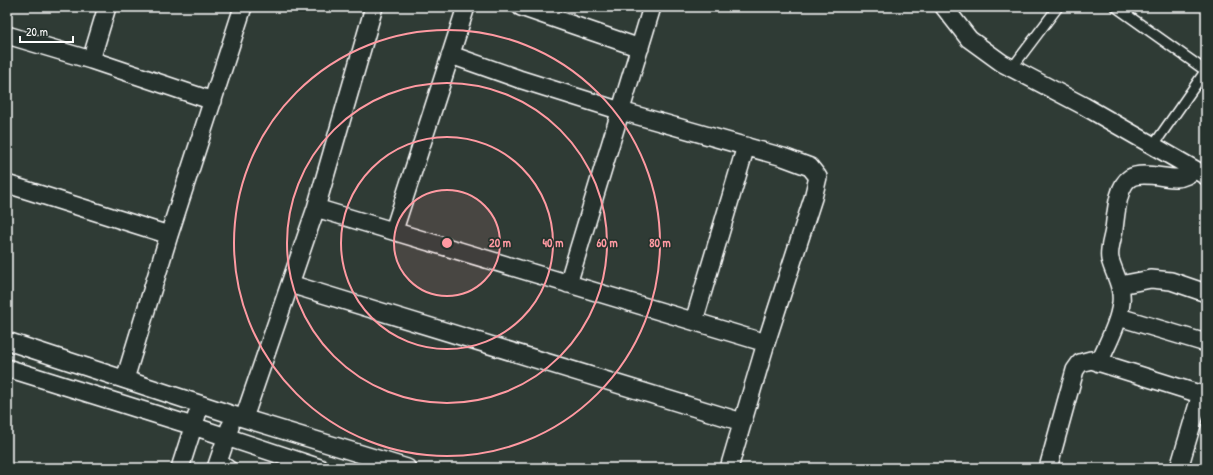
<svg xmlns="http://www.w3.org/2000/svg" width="1213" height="475" viewBox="0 0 1213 475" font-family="'Patrick Hand',sans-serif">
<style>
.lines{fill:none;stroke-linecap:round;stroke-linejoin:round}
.service-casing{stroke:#fff;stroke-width:12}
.minor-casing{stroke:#fff;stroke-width:20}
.service{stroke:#26332d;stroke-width:9}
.minor{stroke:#26332d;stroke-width:17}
.ring{fill:none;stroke:#ff9aa2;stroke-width:2}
.centre{fill:#ff9aa2;stroke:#26332d;stroke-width:2}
.ring-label{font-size:12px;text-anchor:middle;font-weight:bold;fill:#ff9aa2;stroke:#26332d;stroke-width:3.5;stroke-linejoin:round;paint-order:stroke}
</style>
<rect width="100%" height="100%" fill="#2f3b35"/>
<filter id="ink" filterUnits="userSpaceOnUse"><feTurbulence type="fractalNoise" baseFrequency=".025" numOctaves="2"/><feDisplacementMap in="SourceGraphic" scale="8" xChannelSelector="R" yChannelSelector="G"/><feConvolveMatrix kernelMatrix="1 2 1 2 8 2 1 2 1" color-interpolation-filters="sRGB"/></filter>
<g filter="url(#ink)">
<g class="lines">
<defs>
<path id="service" d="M 1116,7 L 1206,71
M 1012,68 L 1058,7
M 1153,146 L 1206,70
M 219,458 L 233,468"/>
<path id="minor" d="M 521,7 L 640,48
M 944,7 L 969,39 L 1002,63 L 1084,106 L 1206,176
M 7,35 L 91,60 L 213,101
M 451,55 L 519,79 L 621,111 L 783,157 L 810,167 L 818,177 L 813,198 L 766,343 L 729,468
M 91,60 L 107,7
M 7,184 L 169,235
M 316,208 L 766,343
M 394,230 L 466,7
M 290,284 L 742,422
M 568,284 L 652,7
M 1120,285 L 1151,279 L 1171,281 L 1206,293
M 1119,317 L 1206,343
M 694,321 L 746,146
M 7,341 L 233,415 L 407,468
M 1099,363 C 1107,344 1119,323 1121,303 C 1123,286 1114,274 1110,259 C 1108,249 1113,238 1114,229 C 1116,215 1117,186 1130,178 C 1141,171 1163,178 1176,178 C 1183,178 1189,174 1195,170
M 7,368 L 193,426 L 320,468
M 125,379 L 169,235 L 243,7
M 244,418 L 316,208 L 374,7
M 180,468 L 197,415
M 216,468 L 230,427
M 1048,468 L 1075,370 L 1080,363 L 1091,360 L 1206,396
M 1179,468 L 1201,394"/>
</defs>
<use href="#service" class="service-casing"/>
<use href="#minor" class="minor-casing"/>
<use href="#service" class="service"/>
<use href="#minor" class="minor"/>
</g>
</g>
<circle cx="447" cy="243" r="53" fill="#ff9aa2" fill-opacity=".12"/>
<g class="ring">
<circle cx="447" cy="243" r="53"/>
<circle cx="447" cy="243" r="106"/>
<circle cx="447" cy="243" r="160"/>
<circle cx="447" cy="243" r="213"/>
</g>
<circle cx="447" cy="243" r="6" class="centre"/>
<g class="ring-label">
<text x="500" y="247">20 m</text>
<text x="553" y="247">40 m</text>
<text x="607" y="247">60 m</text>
<text x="660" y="247">80 m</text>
</g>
<rect width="1213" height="475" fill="none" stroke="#26332d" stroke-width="24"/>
<rect x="12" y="12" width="1189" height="451" fill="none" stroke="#fff" stroke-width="1.5" filter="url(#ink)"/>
<path d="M20 36v6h53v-6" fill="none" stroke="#ffffff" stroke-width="2"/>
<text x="26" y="36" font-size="12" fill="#ffffff" stroke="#26332d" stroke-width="3" paint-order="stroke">20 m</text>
</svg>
